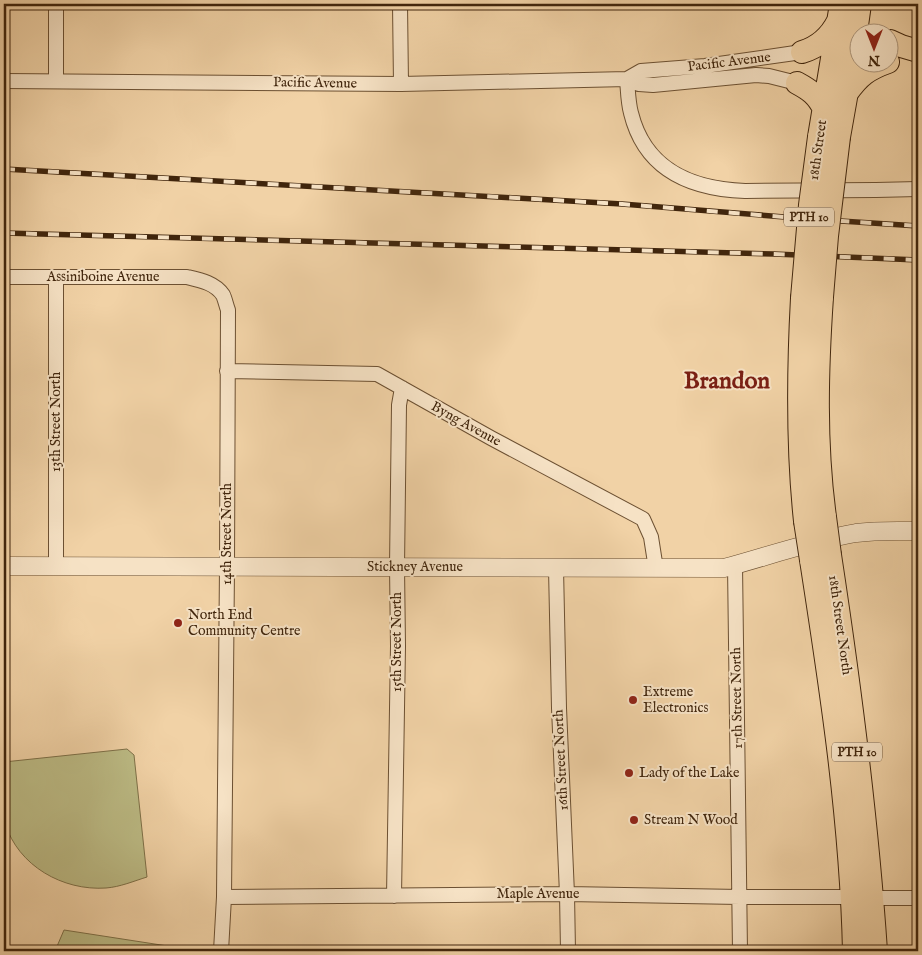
<svg xmlns="http://www.w3.org/2000/svg" width="922" height="955" viewBox="0 0 922 955" font-family="'IM FELL English',serif">
<style>
.green{fill:#bcbb85;stroke:#7e7048}
.lines{fill:none;stroke-linecap:round;stroke-linejoin:round}
.minor-casing{stroke:#6c5032;stroke-width:16}
.tertiary-casing{stroke:#6c5032;stroke-width:19}
.primary-casing{stroke:#40250c;stroke-width:24}
.minor{stroke:#f6e2c5;stroke-width:14}
.tertiary{stroke:#f6e2c5;stroke-width:18}
.primary{stroke:#f1d2a6;stroke-width:22}
.rail-casing{stroke:#40250c;stroke-width:5.5}
.rail{stroke:#f6e2c5;stroke-width:4;stroke-dasharray:11;stroke-linecap:butt}
.primary-bridge-casing{stroke:#40250c;stroke-width:24;stroke-linecap:butt}
.primary-bridge{stroke:#f1d2a6;stroke-width:22}
.poi-dot{fill:#8f2418;stroke:#f6e2c5;stroke-width:2}
.labels{text-anchor:middle;dominant-baseline:central;stroke-width:4;stroke-linejoin:round;paint-order:stroke}
.shield{fill:#f6e2c5;stroke:#775e44;stroke-width:1}
.shield-label{font-size:12px;font-weight:bold;fill:#40250c}
.street-label{font-size:14px;fill:#40250c;stroke:#f6e2c5}
.poi-label{font-size:14px;fill:#40250c;stroke:#f6e2c5;text-anchor:start}
.town-label{font-size:24px;font-weight:bold;fill:#7a1f14;stroke:#f6e2c5}
</style>
<rect width="100%" height="100%" fill="#f1d2a6"/>
<filter id="stains"><feTurbulence type="fractalNoise" baseFrequency=".004" numOctaves="4"/><feColorMatrix values="0 0 0 0 .2 0 0 0 0 .09 0 0 0 0 .02 0 0 0 .5 -.17"/></filter>
<radialGradient id="worn" r=".72"><stop offset=".6" stop-color="#630" stop-opacity="0"/><stop offset="1" stop-color="#630" stop-opacity=".3"/></radialGradient>
<path class="green" d="M 127,749 L 134,755 L 147,877 C 134,881 120,887 106,888 C 63,891 18,866 5,823 C 3,818 4,811 4,805 C 4,791 4,776 4,762 Z
M 64,930 L 187,949 L 188,951 L 55,951 Z"/>
<g class="lines">
<defs>
<path id="minor" d="M 400,4 L 401,84
M 627,79 C 628,90 628,102 631,113 C 645,170 691,189 745,191 L 876,190 L 918,189
M 627,79 L 639,84 L 653,85 L 756,75 L 769,76 L 797,83
M 4,81 L 401,84 L 627,79 L 641,71 L 705,66 L 802,52
M 56,81 L 56,4
M 4,277 L 187,277 C 200,280 215,283 223,295 C 225,299 226,305 228,310 L 227,567 L 224,897 L 221,951
M 227,371 L 377,374 L 491,438 L 643,519 L 651,537 L 656,569
M 735,565 L 740,951
M 56,567 L 56,277
M 556,568 L 559,708 L 567,894 L 568,951
M 394,896 L 398,646 L 397,567 L 399,405 L 402,388
M 224,897 L 567,894 L 740,897 L 852,897
M 872,898 L 918,898"/>
<path id="tertiary" d="M 4,566 L 715,568 L 724,568 C 768,556 811,541 856,533 C 877,530 898,531 918,531"/>
<path id="primary" d="M 890,41 L 901,46 L 918,51
M 802,52 C 819,47 830,37 838,21
M 797,83 C 810,90 817,95 824,109
M 847,93 C 859,76 868,69 888,62
M 819,137 L 841,4
M 839,137 L 850,75 L 860,4
M 822,297 C 817,371 815,444 825,517
M 802,298 C 798,372 797,446 805,521
M 830,555 C 850,686 867,818 876,951
M 811,560 C 831,689 851,820 854,951"/>
</defs>
<use href="#minor" class="minor-casing"/>
<use href="#tertiary" class="tertiary-casing"/>
<use href="#primary" class="primary-casing"/>
<use href="#minor" class="minor"/>
<use href="#tertiary" class="tertiary"/>
<use href="#primary" class="primary"/>
<defs>
<path id="rail" d="M 4,169 L 622,204 L 810,219 L 918,226
M 4,233 L 774,254 L 918,260"/>
</defs>
<use href="#rail" class="rail-casing"/>
<use href="#rail" class="rail"/>
<defs>
<path id="primary-bridge" d="M 822,297 L 827,236 L 839,137
M 802,298 L 810,205 L 819,137
M 825,517 L 830,555
M 805,521 L 811,560"/>
</defs>
<use href="#primary-bridge" class="primary-bridge-casing"/>
<use href="#primary-bridge" class="primary-bridge"/>
</g>
<g class="poi-dot">
<circle cx="178" cy="623" r="5"/>
<circle cx="633" cy="700" r="5"/>
<circle cx="629" cy="773" r="5"/>
<circle cx="634" cy="820" r="5"/>
</g>
<g class="labels">
<g class="shield">
<rect x="784" y="207.5" width="50" height="19" rx="4"/>
<rect x="832" y="742.5" width="50" height="19" rx="4"/>
</g>
<g class="shield-label">
<text x="809" y="217">PTH 10</text>
<text x="857" y="752">PTH 10</text>
</g>
<g class="street-label">
<text transform="translate(729 62) rotate(-7)">Pacific Avenue</text>
<text transform="translate(315 83) rotate(1)">Pacific Avenue</text>
<text transform="translate(818 150) rotate(-82)">18th Street</text>
<text x="103" y="277">Assiniboine Avenue</text>
<text transform="translate(56 422) rotate(-90)">13th Street North</text>
<text transform="translate(466 424) rotate(29)">Byng Avenue</text>
<text transform="translate(227 534) rotate(-90)">14th Street North</text>
<text x="415" y="567">Stickney Avenue</text>
<text transform="translate(840 625) rotate(82)">18th Street North</text>
<text transform="translate(397 642) rotate(-90)">15th Street North</text>
<text transform="translate(737 698) rotate(-91)">17th Street North</text>
<text transform="translate(561 760) rotate(-93)">16th Street North</text>
<text x="538" y="894">Maple Avenue</text>
</g>
<g class="poi-label">
<text x="188" y="615">North End<tspan x="188" dy="16">Community Centre</tspan></text>
<text x="643" y="692">Extreme<tspan x="643" dy="16">Electronics</tspan></text>
<text x="639" y="773">Lady of the Lake</text>
<text x="644" y="820">Stream N Wood</text>
</g>
<g class="town-label">
<text x="727" y="381">Brandon</text>
</g>
</g>
<rect width="922" height="955" fill="none" stroke="#f1d2a6" stroke-width="20"/>
<rect x="5" y="5" width="912" height="945" fill="none" stroke="#40250c" stroke-width="2.5"/>
<rect x="10" y="10" width="902" height="935" fill="none" stroke="#40250c"/>
<g transform="translate(874 48) rotate(180)"><circle r="24" fill="#f6e2c5" stroke="#ad967b"/>
<path d="M0-4L9 19L0 12L-9 19Z" fill="#8f2418"/>
<text y="-8" font-size="14" font-weight="bold" text-anchor="middle" fill="#40250c">N</text>
</g>
<rect width="100%" height="100%" filter="url(#stains)"/>
<rect width="100%" height="100%" fill="url(#worn)"/>
</svg>
